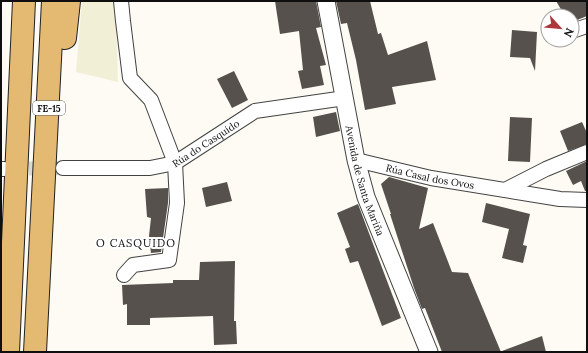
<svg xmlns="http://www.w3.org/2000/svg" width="588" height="353" viewBox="0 0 588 353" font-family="Lora,serif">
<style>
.farmland{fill:#f1efd5}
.building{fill:#56514d}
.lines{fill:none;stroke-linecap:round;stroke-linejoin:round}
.minor-tunnel{stroke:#d9d8d1;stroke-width:14;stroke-dasharray:14 7;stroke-linecap:butt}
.minor-casing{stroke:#424242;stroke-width:16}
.tertiary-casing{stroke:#424242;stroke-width:19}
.trunk-casing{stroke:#202020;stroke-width:24}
.minor{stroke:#fff;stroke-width:14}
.tertiary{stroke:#fff;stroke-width:17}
.trunk{stroke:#e4b972;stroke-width:22}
.labels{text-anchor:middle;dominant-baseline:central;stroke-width:4;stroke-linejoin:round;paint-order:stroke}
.shield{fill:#fff;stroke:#575757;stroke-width:1}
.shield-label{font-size:9px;font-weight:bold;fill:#0f0f0f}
.street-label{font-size:10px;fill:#0f0f0f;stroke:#fff}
.neighbourhood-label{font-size:11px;letter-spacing:1px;fill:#0f0f0f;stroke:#fff}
</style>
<rect width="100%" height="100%" fill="#fdfbf3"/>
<path class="farmland" d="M 82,1 L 114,1 L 116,12 L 118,82 L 76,72 Z"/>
<path class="building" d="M 275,1 L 316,1 L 321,27 L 316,28 L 326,65 L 320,66 L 324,85 L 302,89 L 298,71 L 303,70 L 299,31 L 280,34 Z
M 336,1 L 370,1 L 378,34 L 381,33 L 388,55 L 427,41 L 436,80 L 392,87 L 396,104 L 365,110 L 356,60 L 347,23 L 341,24 Z
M 556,1 L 587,1 L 587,16 L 572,22 L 572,16 L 565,16 Z
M 512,30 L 537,32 L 535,71 L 530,58 L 510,57 Z
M 234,71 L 248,100 L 232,108 L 217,79 Z
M 336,112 L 340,131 L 316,137 L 313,117 Z
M 510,117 L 532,118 L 530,162 L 508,161 Z
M 582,122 L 587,133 L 587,144 L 568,151 L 560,131 Z
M 587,161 L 587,191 L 585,191 L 581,181 L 573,185 L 566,171 Z
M 389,177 L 428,188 L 419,229 L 433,223 L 452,272 L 468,273 L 501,352 L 442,352 L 425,308 L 422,309 L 414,288 L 390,214 L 391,214 L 381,184 Z
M 227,182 L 232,201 L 206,207 L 202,188 Z
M 168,188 L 168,203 L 161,252 L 151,253 L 149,236 L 151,218 L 147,217 L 145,189 Z
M 486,203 L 530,214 L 523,245 L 527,246 L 523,263 L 502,258 L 509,229 L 482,222 Z
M 358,204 L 401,318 L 382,326 L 358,261 L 350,263 L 345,249 L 350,247 L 337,213 Z
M 235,261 L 234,321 L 236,321 L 237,344 L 214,345 L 213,316 L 150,318 L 150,325 L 127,325 L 127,304 L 123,305 L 122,285 L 173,283 L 173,280 L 199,280 L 200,262 Z
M 542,336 L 546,352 L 502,352 L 502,351 Z"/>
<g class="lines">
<path class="minor-tunnel" d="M 8,169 L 63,168"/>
<defs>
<g id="minor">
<path d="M 121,1 L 123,21 L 130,78 L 151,100 L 175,163 L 177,203 L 169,260 L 133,265 L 124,275"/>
<path d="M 572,31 L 587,26"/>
<path id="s1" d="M 356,160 L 431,178 L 560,199 L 587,200"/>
<path id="s2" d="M 63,168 L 150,168 L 175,163 L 255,111 L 345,98"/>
<path d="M 1,169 L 4,169"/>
<path d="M 505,190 L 546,169 L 587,152"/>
</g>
<g id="tertiary">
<path id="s3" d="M 326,1 L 356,160 L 366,197 L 429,352"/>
</g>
<path id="trunk" d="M 65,38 L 69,1
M 8,352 L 24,1
M 35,352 L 53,1"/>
</defs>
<use href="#minor" class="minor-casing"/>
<use href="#tertiary" class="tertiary-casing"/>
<use href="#trunk" class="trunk-casing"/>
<use href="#minor" class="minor"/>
<use href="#tertiary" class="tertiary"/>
<use href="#trunk" class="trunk"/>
</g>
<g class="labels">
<rect class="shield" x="33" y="101" width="32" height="14" rx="3"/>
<g class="shield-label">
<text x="49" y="108">FE-15</text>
</g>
<g class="street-label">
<text stroke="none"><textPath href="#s2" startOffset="149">Rúa do Casquido</textPath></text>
<text stroke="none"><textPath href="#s1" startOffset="76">Rúa Casal dos Ovos</textPath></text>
<text stroke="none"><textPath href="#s3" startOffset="184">Avenida de Santa Mariña</textPath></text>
</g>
<g class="neighbourhood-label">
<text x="136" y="243">O CASQUIDO</text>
</g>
</g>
<rect width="588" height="353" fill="none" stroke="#0f0f0f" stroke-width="4"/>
<g transform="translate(560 28) rotate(117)"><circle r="19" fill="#ffffff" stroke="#9f9f9f"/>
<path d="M0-3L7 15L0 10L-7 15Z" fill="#ad383c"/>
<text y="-6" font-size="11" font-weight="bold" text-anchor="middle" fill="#0f0f0f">N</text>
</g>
</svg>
